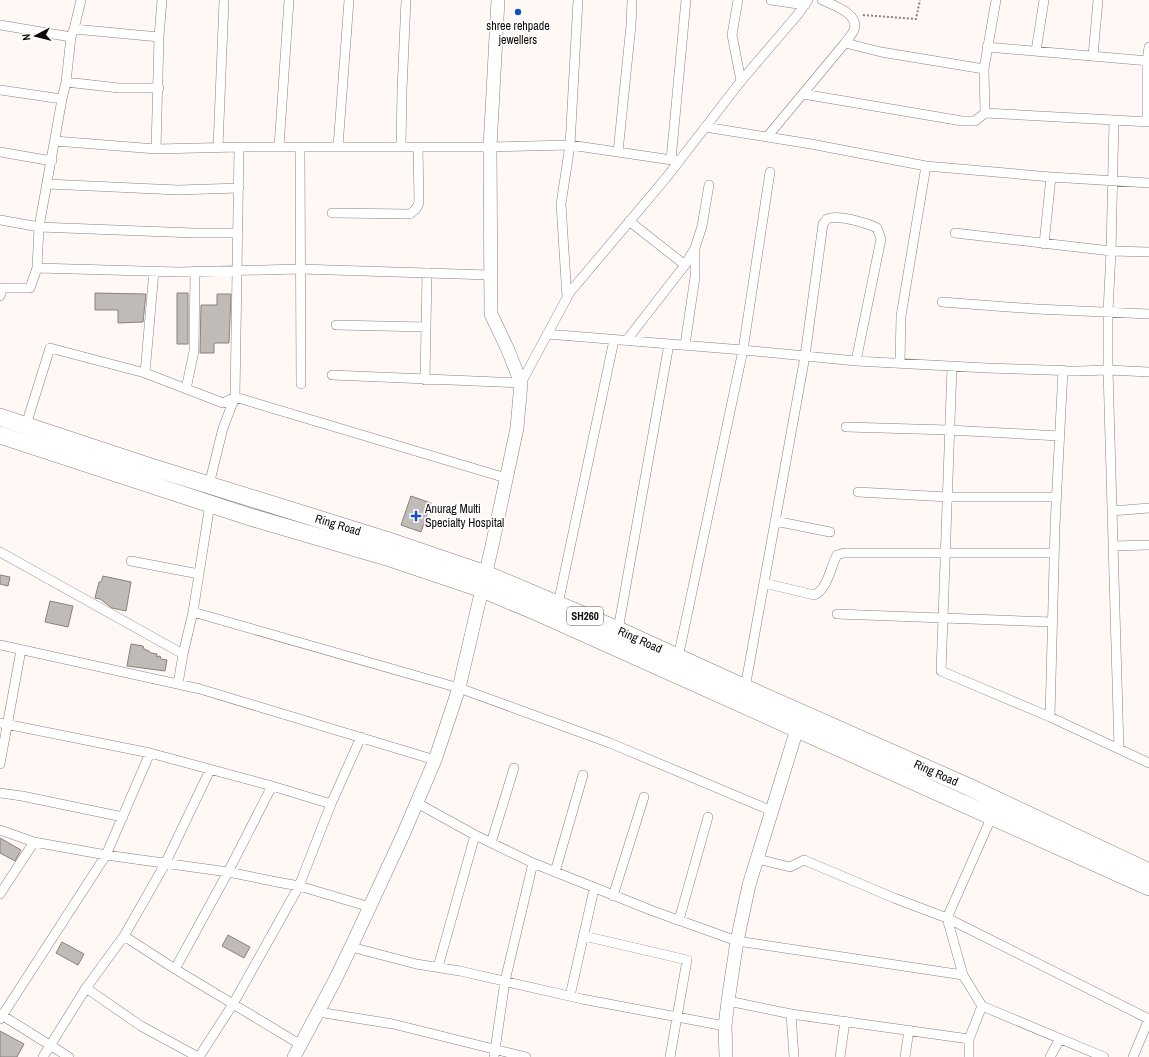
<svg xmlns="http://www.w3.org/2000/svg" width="1149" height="1057" viewBox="0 0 1149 1057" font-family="'Archivo Narrow',sans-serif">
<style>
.building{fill:#c1bbb8;stroke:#88827f}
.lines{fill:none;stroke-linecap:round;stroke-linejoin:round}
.street-casing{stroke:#888380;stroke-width:10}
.secondary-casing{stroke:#888380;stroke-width:14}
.highway-casing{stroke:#888380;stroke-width:18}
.path{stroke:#888481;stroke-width:2;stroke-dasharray:2 2;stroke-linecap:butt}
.street{stroke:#fff;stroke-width:9}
.secondary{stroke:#fff;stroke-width:13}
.highway{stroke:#fff;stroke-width:17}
.poi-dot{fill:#1550bc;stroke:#fff;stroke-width:1.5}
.labels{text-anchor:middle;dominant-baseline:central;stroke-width:3.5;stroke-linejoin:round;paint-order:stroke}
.shield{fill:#fff;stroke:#565454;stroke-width:1}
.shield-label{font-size:11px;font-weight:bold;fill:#0d0b0a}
.poi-label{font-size:12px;fill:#0d0b0a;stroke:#fff}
.street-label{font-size:12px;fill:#0d0b0a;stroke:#fff}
</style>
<rect width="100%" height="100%" fill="#fff8f5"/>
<path class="building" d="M 95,293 L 146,294 L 143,322 L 118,323 L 118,310 L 95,310 Z
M 177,293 L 188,293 L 188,344 L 177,344 Z
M 217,294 L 231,294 L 229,343 L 215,343 L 214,344 L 214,353 L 200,353 L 201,305 L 217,305 Z
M 411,496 L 431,503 L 421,532 L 401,525 Z
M 0,575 L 10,577 L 8,586 L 0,584 Z
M 103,576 L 131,582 L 126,611 L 112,608 L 100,599 L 95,598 L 99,582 L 101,582 Z
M 50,601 L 73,606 L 68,627 L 45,622 Z
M 131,644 L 143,646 L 144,649 L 149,651 L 151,653 L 157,654 L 157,657 L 160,656 L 161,659 L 167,660 L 165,671 L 127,666 Z
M 0,838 L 21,850 L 15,861 L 0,853 Z
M 228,935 L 250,947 L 244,958 L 222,946 Z
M 62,942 L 84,954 L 78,965 L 56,953 Z
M 0,1031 L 24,1044 L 17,1057 L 0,1057 Z"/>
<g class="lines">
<defs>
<path id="street" d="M 738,0 L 732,35 L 741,81
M 771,0 L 805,5
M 822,0 C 833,5 860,14 854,30 C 852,35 848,39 845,43 L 881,52 L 984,69 L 996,0
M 0,25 L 71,37
M 74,29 L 159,37
M 987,47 L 1149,61
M 1036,51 L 1044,0
M 1093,56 L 1098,0
M 66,82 L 119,88 L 159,88
M 0,90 L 62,99 L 39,227 L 0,220
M 803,94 L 962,121 L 975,121 L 985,113
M 62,99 L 66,82 L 71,37 L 74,29 L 81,0
M 1114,120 L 1149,122
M 1147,122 L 1147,61 L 1149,47
M 705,127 L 811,144 L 926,166 L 901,316 L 900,363
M 767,137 L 845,43
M 55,141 L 156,149 L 239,147
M 218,147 L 224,0
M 279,147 L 289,0
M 300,147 L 301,384
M 338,147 L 349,0
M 401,147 L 402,90 L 406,0
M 156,149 L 159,37 L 162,0
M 0,152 L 52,161
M 618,152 L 631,25 L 632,0
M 671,160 L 686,0
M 926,166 L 1051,177 L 1149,183
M 47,184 L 178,190 L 239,188
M 332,213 L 410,214 L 416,209 L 419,203 L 418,147
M 629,221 L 685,265
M 238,233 L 194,233 L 39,227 L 37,268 L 179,272 L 300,269 L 490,275
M 955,233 L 1111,251 L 1149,252
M 1044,244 L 1051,177
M 154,271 L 145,373 L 223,403 L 235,397
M 0,296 L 2,288 L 30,288 L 37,268
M 567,298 L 561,204 L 570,145 L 578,0
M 942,302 L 1036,309 L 1149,314
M 336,325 L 426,327
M 547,334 L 743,350 L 856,361 L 987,368 L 1078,371 L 1108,370 L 1108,312 L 1111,251 L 1114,120 L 985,113 L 984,69
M 626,341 L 685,265 L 695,248 L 702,226 L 709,185
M 685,345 L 695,277 L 695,248
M 1063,370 L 1055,526 L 1050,717 L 1149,763
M 332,375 L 521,383 L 570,292 L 666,178 L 741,81 L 799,13 L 808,0
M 425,380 L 427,273
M 186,389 L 194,351 L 195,271
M 26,425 L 50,348 L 145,373
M 846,427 L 949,430 L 1060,436
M 506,478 L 235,397 L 239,147 L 490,147 L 570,145 L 679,161
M 209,485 L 223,428 L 235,397
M 858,492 L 948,497 L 1056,497
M 1112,511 L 1149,508
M 775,521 L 830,532
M 1113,546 L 1149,545
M 0,552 L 183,654
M 131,561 L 199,574
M 764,583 L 814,595 C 828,589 830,568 837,555 L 844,553 L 1054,553
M 558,604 L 614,340
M 193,612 L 459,688 L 610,743 L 772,811
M 837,614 L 943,618 L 952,366
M 618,630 L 669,344
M 0,645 L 200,689 L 435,760
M 678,658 L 743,350 L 770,172
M 178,684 L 183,654 L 193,612 L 210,504
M 745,688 L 805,356 L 823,224 C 824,223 826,220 827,219 C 837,214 867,223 877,228 L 881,239 L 856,361
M 1050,717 L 941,671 L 943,618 L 1052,622
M 0,723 L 150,753 L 272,786
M 1119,749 L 1108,370 L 1149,372
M 0,764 L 21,650
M 0,793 L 22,796 L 123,817
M 417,803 L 475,835 L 533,863 L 653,911 L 737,941 L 963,975
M 992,816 L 947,918 L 963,975 L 982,1006 L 1104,1057
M 0,830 L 34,842 L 106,855 L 228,872 L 277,882 L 299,886 L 370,907
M 491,843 L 514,768
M 757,859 L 790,867 L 804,860 L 894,898 L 947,918 L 1149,1019
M 555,872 L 583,775
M 0,894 L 34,842
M 613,896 L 644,797
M 679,920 L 708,817
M 124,936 L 175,969
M 584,936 L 687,960 L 670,1057
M 351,947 L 416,964 L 460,971 L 582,999 L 725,1026
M 438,967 L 475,835
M 86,988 L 124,936 L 165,864 L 210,770
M 570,996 L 594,889
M 728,1001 L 791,1014 L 794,1057
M 318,1012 L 393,1024 L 526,1057
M 0,1014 L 69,1057
M 791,1014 L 969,1039 L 982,1006
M 0,1019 L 106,855 L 150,753
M 301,1045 L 233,1004 L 299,886 L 331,804 L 361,737
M 43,1057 L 86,988 L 141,1026 L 198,1057
M 199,1057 L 233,1004 L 175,969 L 228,872 L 272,786 L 331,804
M 494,1057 L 505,981 L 533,863
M 840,1057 L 845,1021
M 905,1057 L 909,1030
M 969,1057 L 969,1039
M 1050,1057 L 1060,1039
M 1133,1057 L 1149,1019"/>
<path id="secondary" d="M 294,1057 L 334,982 L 351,947 L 403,835 L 435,760 L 459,688 L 492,546 L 517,428 L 521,383 L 508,350 L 491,314 L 490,147 L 498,0
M 726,1057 L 725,1026 L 728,1001 L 737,941 L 749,885 L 797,729"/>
<path id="highway" d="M 0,417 L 148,466 L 386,540 L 486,574 L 618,630 L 745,688 L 969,787 L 1149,872
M 0,435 L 250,517 L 387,557 L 482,589 L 537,612 L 1149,887"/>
</defs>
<use href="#street" class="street-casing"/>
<use href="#secondary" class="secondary-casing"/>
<use href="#highway" class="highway-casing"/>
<path class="path" d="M 863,15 L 916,19 L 920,0"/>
<use href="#street" class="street"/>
<use href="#secondary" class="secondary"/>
<use href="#highway" class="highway"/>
</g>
<g class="poi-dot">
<circle cx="518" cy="12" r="4"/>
<path d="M414 510h4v4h4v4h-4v4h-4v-4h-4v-4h4z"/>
</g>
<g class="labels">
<rect class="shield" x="567" y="607" width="36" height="18" rx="3"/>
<g class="shield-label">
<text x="585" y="616">SH260</text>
</g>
<g class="poi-label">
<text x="518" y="26">shree rehpade<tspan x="518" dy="14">jewellers</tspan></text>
<text x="425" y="509" text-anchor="start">Anurag Multi<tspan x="425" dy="14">Specialty Hospital</tspan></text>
</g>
<g class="street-label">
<text transform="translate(338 525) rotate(17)">Ring Road</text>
<text transform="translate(640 640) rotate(24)">Ring Road</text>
<text transform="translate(936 773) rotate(24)">Ring Road</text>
</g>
</g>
<g transform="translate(36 36) rotate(263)" stroke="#ffffff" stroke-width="3" paint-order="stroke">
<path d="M0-3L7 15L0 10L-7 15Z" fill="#0d0b0a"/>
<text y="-6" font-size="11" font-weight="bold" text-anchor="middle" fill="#0d0b0a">N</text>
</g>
</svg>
